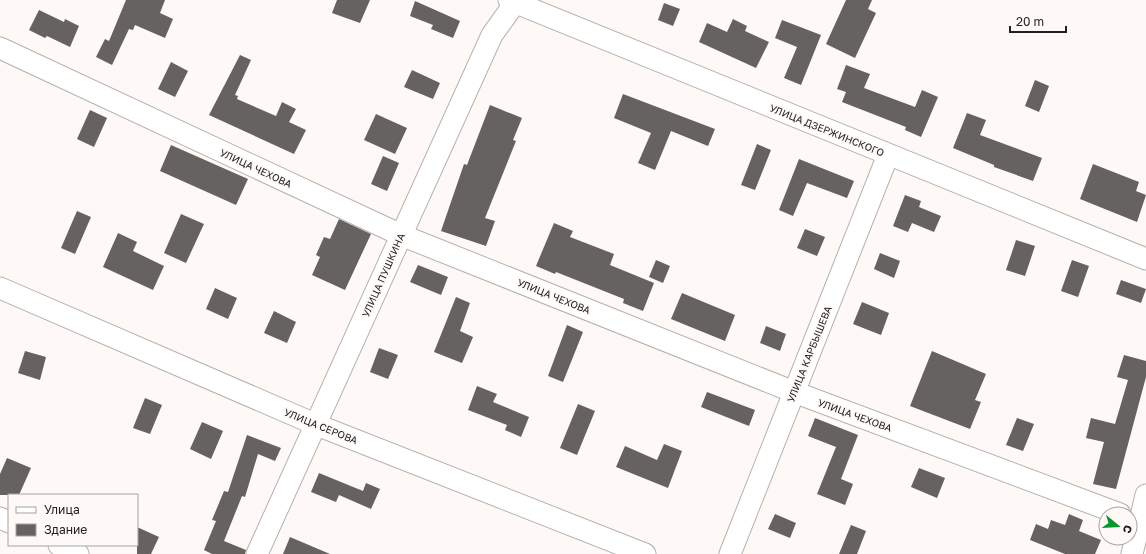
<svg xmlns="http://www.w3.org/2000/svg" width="1146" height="554" viewBox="0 0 1146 554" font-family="'Golos Text',sans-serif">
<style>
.building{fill:#66625f}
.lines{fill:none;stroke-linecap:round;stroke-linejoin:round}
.minor-casing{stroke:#b6b1ae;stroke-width:23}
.minor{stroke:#fff;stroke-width:21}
.labels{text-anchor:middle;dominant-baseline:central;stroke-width:4;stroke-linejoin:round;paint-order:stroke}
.street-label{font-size:10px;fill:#232120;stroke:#fef9f6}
</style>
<rect width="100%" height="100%" fill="#fef9f6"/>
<path class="building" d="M 126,0 L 165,0 L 160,13 L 173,19 L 165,38 L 135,25 L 133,30 L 129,29 L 112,65 L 96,57 L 105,39 L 109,41 Z
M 337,0 L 370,0 L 360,23 L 332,13 Z
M 846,0 L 872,0 L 868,9 L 876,13 L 855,58 L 826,44 Z
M 415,1 L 460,21 L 453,38 L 431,29 L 433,25 L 410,16 Z
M 664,3 L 680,9 L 673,26 L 658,20 Z
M 39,10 L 64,22 L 65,19 L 79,26 L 70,47 L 47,36 L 45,38 L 29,30 Z
M 733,19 L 747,26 L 745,31 L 769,42 L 756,68 L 699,42 L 707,23 L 727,32 Z
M 782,20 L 821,35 L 801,85 L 784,78 L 797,47 L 775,38 Z
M 240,55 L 251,60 L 235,95 L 238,96 L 237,99 L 276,116 L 282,102 L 296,109 L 289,122 L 306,130 L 294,154 L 209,115 Z
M 171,62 L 188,71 L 175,97 L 158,89 Z
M 846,65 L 870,74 L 864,88 L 915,107 L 922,90 L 938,97 L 921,137 L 905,130 L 906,127 L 842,102 L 846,92 L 837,89 Z
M 412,70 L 440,83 L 433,99 L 404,87 Z
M 1035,80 L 1049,86 L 1039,112 L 1025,106 Z
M 623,94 L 715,129 L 708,146 L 671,131 L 655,170 L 638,163 L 651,133 L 614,118 Z
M 490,105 L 522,118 L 513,140 L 516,141 L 485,218 L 495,221 L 486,246 L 441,231 L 464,164 L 467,165 Z
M 90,110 L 107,118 L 94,147 L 77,139 Z
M 967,113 L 986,120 L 980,135 L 1042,158 L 1033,181 L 994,167 L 994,165 L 953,148 Z
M 376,114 L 407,128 L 395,154 L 364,140 Z
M 757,144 L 771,150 L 755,190 L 741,185 Z
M 171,145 L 248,179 L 236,205 L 160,171 Z
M 383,156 L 399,163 L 387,191 L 371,184 Z
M 799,159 L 854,181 L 847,198 L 807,183 L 793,216 L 779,210 Z
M 1093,164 L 1139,182 L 1136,191 L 1146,195 L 1137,222 L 1080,199 Z
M 905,195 L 921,201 L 919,207 L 941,216 L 934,232 L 912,223 L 908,232 L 893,226 Z
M 77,211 L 91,217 L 75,254 L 61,248 Z
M 181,214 L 204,224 L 186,263 L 164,253 Z
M 339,219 L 371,234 L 345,290 L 312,275 L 320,257 L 316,255 L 324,237 L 330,239 Z
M 554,223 L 573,231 L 570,237 L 614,254 L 610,265 L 654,283 L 643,311 L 623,303 L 624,299 L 556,272 L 555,274 L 536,266 Z
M 805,229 L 825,237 L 817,256 L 797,248 Z
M 118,233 L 137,242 L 133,251 L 164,266 L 153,290 L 103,267 Z
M 1016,240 L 1035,246 L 1025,276 L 1006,270 Z
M 880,253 L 900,261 L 894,278 L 874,269 Z
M 656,260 L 670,266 L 663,283 L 649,277 Z
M 1072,260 L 1089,266 L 1078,297 L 1061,291 Z
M 418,265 L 448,277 L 441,295 L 410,282 Z
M 1121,280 L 1146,289 L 1141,303 L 1116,294 Z
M 215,288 L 237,298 L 228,319 L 206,309 Z
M 682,293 L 735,315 L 725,341 L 671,319 Z
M 456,297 L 470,303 L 460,331 L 473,337 L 462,363 L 434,352 Z
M 862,302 L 889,313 L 881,335 L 853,324 Z
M 274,311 L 296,322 L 287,343 L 264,333 Z
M 567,325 L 583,332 L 563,382 L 548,376 Z
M 766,326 L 786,334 L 780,351 L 760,343 Z
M 379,348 L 398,355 L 388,379 L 370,372 Z
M 25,351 L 46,357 L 40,380 L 18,373 Z
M 932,351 L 986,374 L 975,400 L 981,402 L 970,429 L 910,406 Z
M 1124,355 L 1146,361 L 1146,377 L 1116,489 L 1093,484 L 1104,442 L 1086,438 L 1091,418 L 1115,424 L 1128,380 L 1117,377 Z
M 477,386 L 497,394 L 493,402 L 529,417 L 521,437 L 505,430 L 507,425 L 468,410 Z
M 707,392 L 755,410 L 749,426 L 701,407 Z
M 145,398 L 162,405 L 150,434 L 133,428 Z
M 578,404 L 595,411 L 577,455 L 560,448 Z
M 815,418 L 858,435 L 841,479 L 853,484 L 845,505 L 817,494 L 836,447 L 808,436 Z
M 1017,418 L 1034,424 L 1023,451 L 1006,445 Z
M 202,422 L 223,431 L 211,459 L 190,449 Z
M 247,435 L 281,448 L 275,461 L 258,454 L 245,497 L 242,496 L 224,541 L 246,550 L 245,554 L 212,554 L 204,550 L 216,521 L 212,520 L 224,491 L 228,492 Z
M 664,444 L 682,451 L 668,488 L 616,467 L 625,446 L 657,460 Z
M 7,458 L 31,468 L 19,495 L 0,495 L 0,474 Z
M 919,468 L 945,478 L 937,498 L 911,487 Z
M 319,473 L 363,491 L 366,483 L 380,489 L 371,509 L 339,495 L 336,502 L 311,492 Z
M 775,514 L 796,523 L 790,538 L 768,529 Z
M 1069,514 L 1083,520 L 1079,531 L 1101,540 L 1095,554 L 1065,554 L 1030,540 L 1036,524 L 1048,529 L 1051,520 L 1065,525 Z
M 851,525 L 866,531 L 857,554 L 839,554 Z
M 137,527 L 159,537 L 151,554 L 137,554 Z
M 290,537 L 330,554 L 283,554 Z"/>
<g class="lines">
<defs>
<path id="minor" d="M 509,0 L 1146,259
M 0,48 L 401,235 L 794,392 L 1120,514
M 0,288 L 317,425 L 645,554
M 0,518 L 9,522
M 59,545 L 78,554
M 257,554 L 492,35 L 517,0
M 730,554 L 888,155
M 1132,554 L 1146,495"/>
</defs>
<use href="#minor" class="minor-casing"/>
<use href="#minor" class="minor"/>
</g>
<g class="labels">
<g class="street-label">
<text transform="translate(827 130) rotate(22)">УЛИЦА ДЗЕРЖИНСКОГО</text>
<text transform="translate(256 168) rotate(25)">УЛИЦА ЧЕХОВА</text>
<text transform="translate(383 275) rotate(-66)">УЛИЦА ПУШКИНА</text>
<text transform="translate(554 296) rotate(22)">УЛИЦА ЧЕХОВА</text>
<text transform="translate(809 354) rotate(-68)">УЛИЦА КАРБЫШЕВА</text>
<text transform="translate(855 415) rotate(20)">УЛИЦА ЧЕХОВА</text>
<text transform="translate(321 426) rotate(22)">УЛИЦА СЕРОВА</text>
</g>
</g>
<rect x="8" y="494" width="130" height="52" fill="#fef9f6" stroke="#a6a3a0"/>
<rect x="16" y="507" width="20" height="6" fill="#ffffff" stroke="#a6a3a0"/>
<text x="44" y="514" font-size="12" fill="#232120">Улица</text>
<rect x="16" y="524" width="20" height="12" fill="#66625f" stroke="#a6a3a0"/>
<text x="44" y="534" font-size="12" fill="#232120">Здание</text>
<g transform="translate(1118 526) rotate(108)"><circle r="19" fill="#fef9f6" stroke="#a6a3a0"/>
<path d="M0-3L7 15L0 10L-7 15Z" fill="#09962c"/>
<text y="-6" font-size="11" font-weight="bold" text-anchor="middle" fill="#232120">С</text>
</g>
<path d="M1010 26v6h56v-6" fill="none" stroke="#232120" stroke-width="2"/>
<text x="1016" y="26" font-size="12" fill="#232120" stroke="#fef9f6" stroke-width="3" paint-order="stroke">20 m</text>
</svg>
